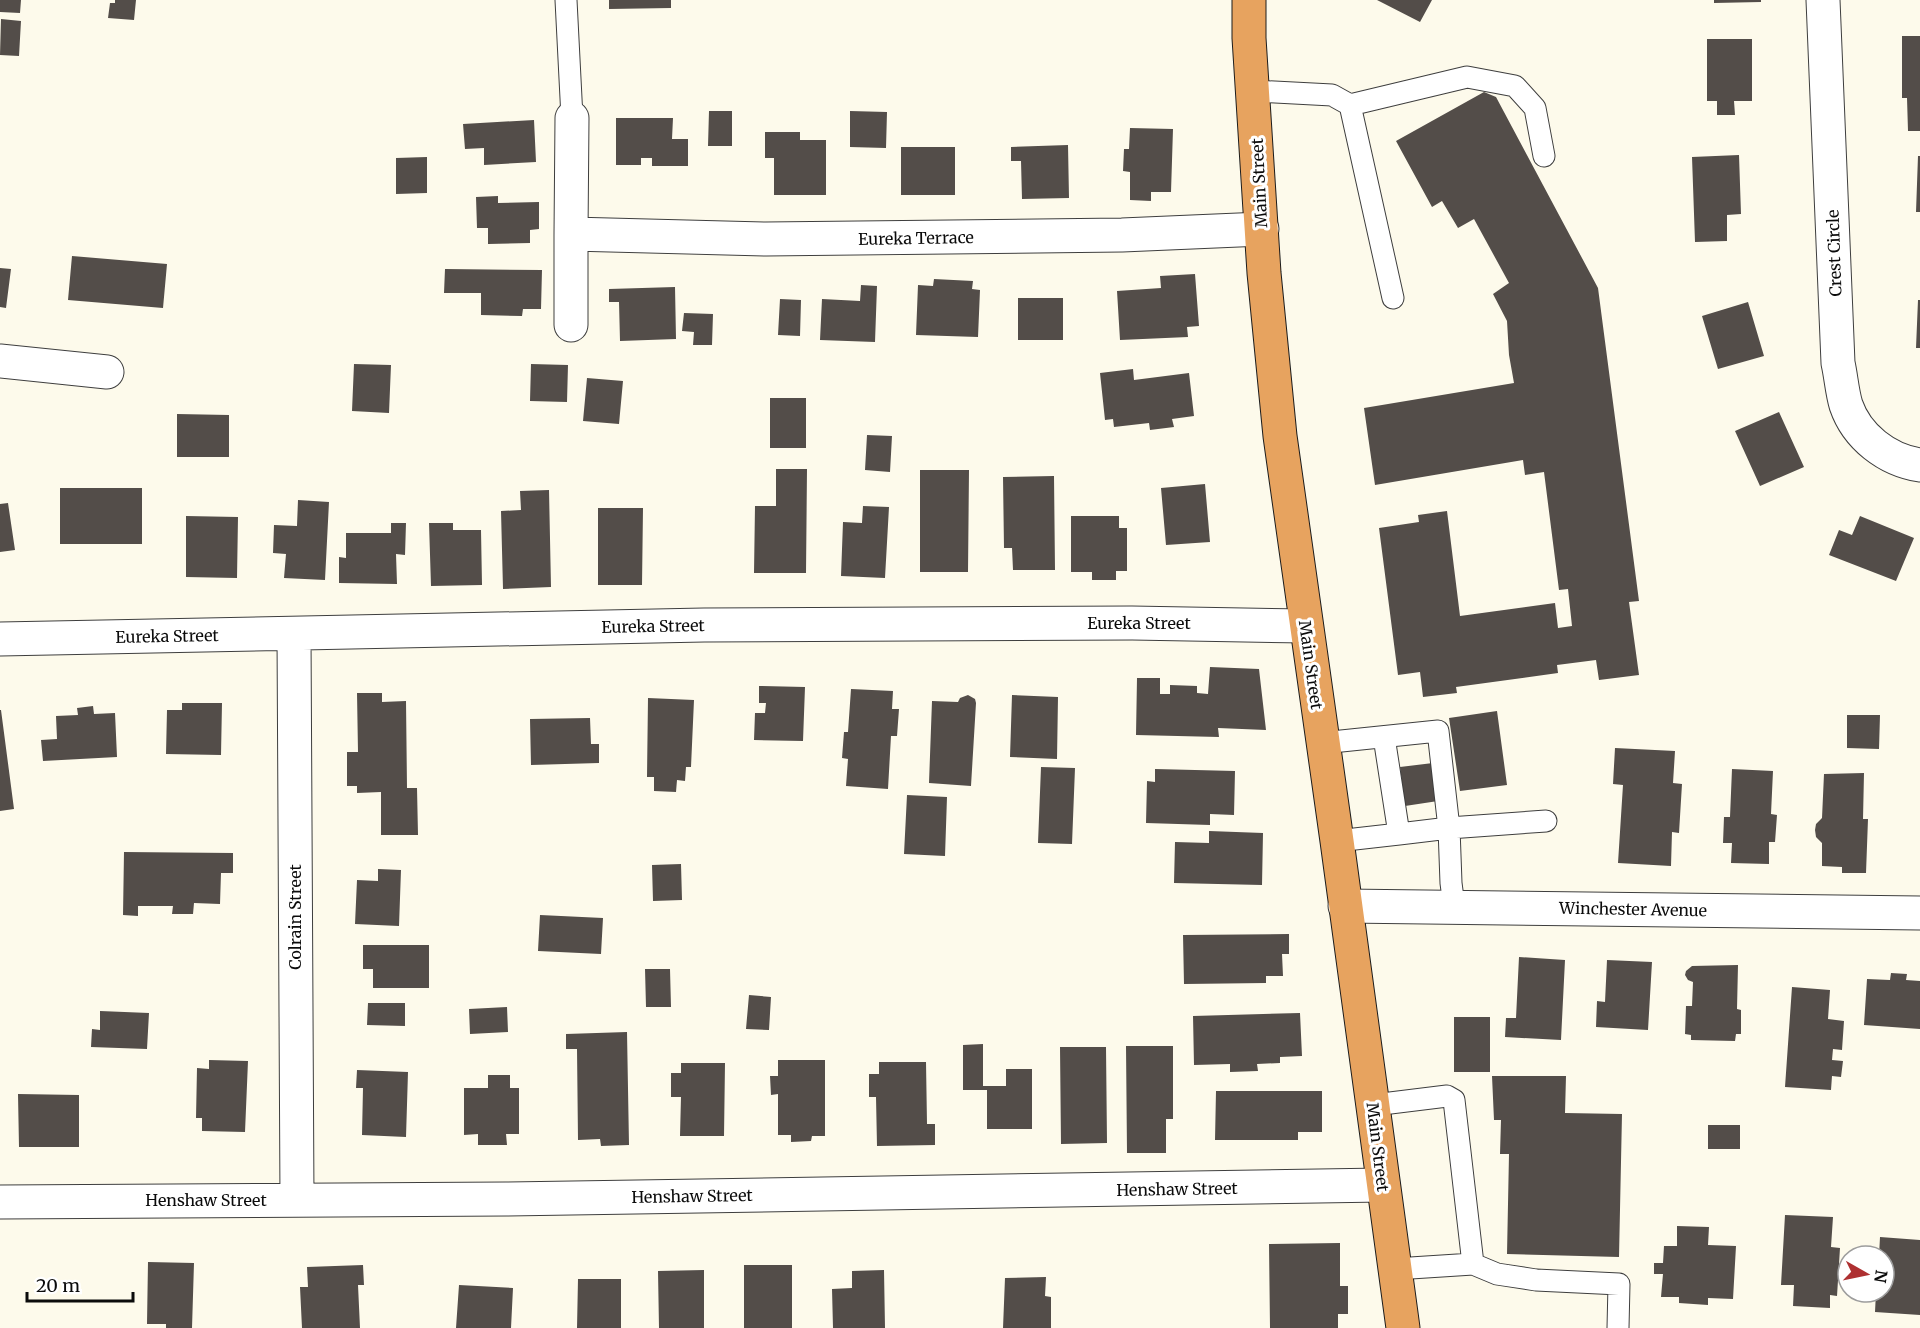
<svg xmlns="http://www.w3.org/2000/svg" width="1920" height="1328" viewBox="0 0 1920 1328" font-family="Merriweather,serif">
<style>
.building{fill:#534d49}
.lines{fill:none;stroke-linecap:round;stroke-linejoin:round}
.lane-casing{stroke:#3e3e3e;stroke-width:23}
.street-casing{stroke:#3e3e3e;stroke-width:35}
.highway-casing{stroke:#1c1c1c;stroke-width:35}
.lane{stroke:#fff;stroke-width:21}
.street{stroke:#fff;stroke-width:33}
.highway{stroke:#e7a35f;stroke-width:33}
.labels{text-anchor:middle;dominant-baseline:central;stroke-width:6;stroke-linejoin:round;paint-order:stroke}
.street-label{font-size:16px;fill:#0b0b0b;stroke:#fff}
</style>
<rect width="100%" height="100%" fill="#fdfaeb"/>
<path class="building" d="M 0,0 L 21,0 L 20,13 L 0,12 Z
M 115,0 L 136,0 L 134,20 L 108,18 L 110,3 L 115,3 Z
M 609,0 L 671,0 L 671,8 L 609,9 Z
M 1377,0 L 1432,0 L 1420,22 Z
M 1714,0 L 1761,0 L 1761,2 L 1714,3 Z
M 1,19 L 21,21 L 19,56 L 0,55 Z
M 1902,36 L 1920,36 L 1920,131 L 1908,131 L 1907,98 L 1902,98 Z
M 1707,39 L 1752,39 L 1752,101 L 1734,101 L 1735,115 L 1717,115 L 1717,101 L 1707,101 Z
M 1484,92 L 1496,97 L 1598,288 L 1639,601 L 1629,602 L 1639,675 L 1599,680 L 1596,660 L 1557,665 L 1558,673 L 1456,687 L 1457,693 L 1423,697 L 1420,672 L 1398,675 L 1379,528 L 1419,522 L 1418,515 L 1447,511 L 1460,616 L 1555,603 L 1558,628 L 1572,626 L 1568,589 L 1559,590 L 1544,472 L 1525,475 L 1523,460 L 1375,485 L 1364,408 L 1514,383 L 1509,355 L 1507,321 L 1493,294 L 1509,283 L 1474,219 L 1458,228 L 1442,201 L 1432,207 L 1396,141 Z
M 709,111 L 732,111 L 732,146 L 708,146 Z
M 850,111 L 887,112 L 886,148 L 850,147 Z
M 616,118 L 673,118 L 672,139 L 688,139 L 688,166 L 652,166 L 652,158 L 641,158 L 641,165 L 616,165 Z
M 534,120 L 536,162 L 484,165 L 484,148 L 465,149 L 463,124 Z
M 1130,128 L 1173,129 L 1171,192 L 1151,192 L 1151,201 L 1130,200 L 1130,172 L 1123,171 L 1124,149 L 1129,149 Z
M 765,132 L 800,132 L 800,140 L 826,140 L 826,195 L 774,195 L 774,158 L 765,158 Z
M 1068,145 L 1069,198 L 1022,199 L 1021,161 L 1011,161 L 1011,147 Z
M 901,147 L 955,147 L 955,195 L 901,195 Z
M 1739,155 L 1741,214 L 1727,215 L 1727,241 L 1695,242 L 1692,157 Z
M 1918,156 L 1920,156 L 1920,212 L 1916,212 Z
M 427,157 L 427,193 L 396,194 L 396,158 Z
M 498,196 L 498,203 L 539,202 L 539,229 L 530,230 L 530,243 L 488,244 L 488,228 L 477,228 L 476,197 Z
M 72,256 L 167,264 L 163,308 L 68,300 Z
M 0,268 L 11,269 L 6,308 L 0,307 Z
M 445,269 L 542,270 L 541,309 L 523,309 L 522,316 L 481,315 L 481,293 L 444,293 Z
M 1195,274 L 1199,326 L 1187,327 L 1188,337 L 1120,340 L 1117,291 L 1161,288 L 1160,276 Z
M 934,279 L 973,281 L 972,289 L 980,290 L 978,337 L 916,335 L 918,285 L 933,286 Z
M 861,285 L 877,286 L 875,342 L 820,340 L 822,299 L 860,301 Z
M 675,287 L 676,339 L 620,341 L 619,302 L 609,302 L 609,289 Z
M 1018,298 L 1063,298 L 1063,340 L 1018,340 Z
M 780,299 L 801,300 L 800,336 L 778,335 Z
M 1918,300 L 1920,300 L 1920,348 L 1916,348 Z
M 1748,302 L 1764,356 L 1718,369 L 1702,316 Z
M 684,313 L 713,314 L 712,345 L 693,345 L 694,332 L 682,331 Z
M 354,364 L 391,365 L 389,413 L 352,411 Z
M 531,364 L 568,365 L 567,402 L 530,401 Z
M 1133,369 L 1134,380 L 1189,373 L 1194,416 L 1172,419 L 1174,427 L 1150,430 L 1149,423 L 1114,427 L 1113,419 L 1105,420 L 1100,373 Z
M 587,378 L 623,381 L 619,424 L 583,421 Z
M 770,398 L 806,398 L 806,448 L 770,448 Z
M 1779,412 L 1804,467 L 1760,486 L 1735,431 Z
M 177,414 L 229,415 L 229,457 L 177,457 Z
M 867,435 L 892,436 L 890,472 L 865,470 Z
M 776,469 L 807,469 L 806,573 L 754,573 L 755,506 L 776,506 Z
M 920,470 L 969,470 L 968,572 L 920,572 Z
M 1054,476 L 1055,570 L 1013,570 L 1012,548 L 1004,548 L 1003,477 Z
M 1205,484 L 1210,542 L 1166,545 L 1161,488 Z
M 60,488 L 142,488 L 142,544 L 60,544 Z
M 549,490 L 551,587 L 503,589 L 501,511 L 521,510 L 520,491 Z
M 298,500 L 329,502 L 325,580 L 284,578 L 286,554 L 273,553 L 274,525 L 297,526 Z
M 8,503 L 15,550 L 0,552 L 0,504 Z
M 863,506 L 889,507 L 885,578 L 841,576 L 843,522 L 862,523 Z
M 598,508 L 643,508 L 642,585 L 598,585 Z
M 186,516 L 238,517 L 237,578 L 186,577 Z
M 1071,516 L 1119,516 L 1119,528 L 1127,528 L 1127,571 L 1116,571 L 1116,580 L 1092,580 L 1092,572 L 1071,572 Z
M 1860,516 L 1914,538 L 1896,581 L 1829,555 L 1839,530 L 1852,535 Z
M 391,523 L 406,523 L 405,555 L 396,554 L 397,584 L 339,583 L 339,557 L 346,558 L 346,533 L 391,533 Z
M 429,523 L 453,523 L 453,530 L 481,530 L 482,585 L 431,586 Z
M 1210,667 L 1259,669 L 1266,730 L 1218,728 L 1219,737 L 1136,735 L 1137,678 L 1160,678 L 1160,694 L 1170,694 L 1170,685 L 1197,686 L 1197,693 L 1208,694 Z
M 759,686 L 805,687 L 803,741 L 754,740 L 755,713 L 765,713 L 766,703 L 759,703 Z
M 851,689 L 893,691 L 892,709 L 899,709 L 897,736 L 891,736 L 888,789 L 846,786 L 848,759 L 842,758 L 844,732 L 848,732 Z
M 357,693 L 382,693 L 382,702 L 406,701 L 407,788 L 417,788 L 418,835 L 381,835 L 381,792 L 357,793 L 357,786 L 347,786 L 347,752 L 358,752 Z
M 968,695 L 975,699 L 976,703 L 971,786 L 929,783 L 932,701 L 958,702 L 960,698 Z
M 1012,695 L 1058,697 L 1057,759 L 1010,757 Z
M 648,698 L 694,700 L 691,767 L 686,767 L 685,781 L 677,780 L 676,792 L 654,791 L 654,777 L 647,777 Z
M 182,703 L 222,703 L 221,755 L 166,754 L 167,710 L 182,710 Z
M 93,706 L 94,714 L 115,713 L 117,757 L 43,761 L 41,740 L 57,739 L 56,716 L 78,715 L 77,708 Z
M 0,710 L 1,710 L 14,809 L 0,811 Z
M 1497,711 L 1507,785 L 1460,791 L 1449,718 Z
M 1847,715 L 1880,715 L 1879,749 L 1847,748 Z
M 590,718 L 591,744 L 599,744 L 599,763 L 531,765 L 530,719 Z
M 1615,748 L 1675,751 L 1673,783 L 1682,784 L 1679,833 L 1672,832 L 1671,866 L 1618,863 L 1623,785 L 1613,784 Z
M 1433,763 L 1438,801 L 1405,806 L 1400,767 Z
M 1041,767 L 1075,768 L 1072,844 L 1038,843 Z
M 1155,769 L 1235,771 L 1234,815 L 1210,814 L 1210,825 L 1146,823 L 1147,781 L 1155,782 Z
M 1732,769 L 1773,771 L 1771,814 L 1777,815 L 1775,842 L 1769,842 L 1769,864 L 1731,863 L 1732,843 L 1723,843 L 1724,817 L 1730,817 Z
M 1864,773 L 1863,819 L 1868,819 L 1866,873 L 1842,873 L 1842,867 L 1822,866 L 1822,843 L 1816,837 L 1815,830 L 1816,824 L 1822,818 L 1824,774 Z
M 907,795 L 947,797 L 945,856 L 904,854 Z
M 1209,831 L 1263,833 L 1262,885 L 1174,883 L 1175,842 L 1209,843 Z
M 124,852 L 233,853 L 233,873 L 221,873 L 220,904 L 194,903 L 193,914 L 172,914 L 173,906 L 138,906 L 138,916 L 123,915 Z
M 681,864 L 682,900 L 653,901 L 652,865 Z
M 378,869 L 401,870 L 399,926 L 355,924 L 357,880 L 378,881 Z
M 540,915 L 603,918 L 601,954 L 538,951 Z
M 1289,934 L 1289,954 L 1282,954 L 1283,976 L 1266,976 L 1266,983 L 1184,984 L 1183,935 Z
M 363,945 L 429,945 L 429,988 L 373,988 L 373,969 L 363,969 Z
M 1519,957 L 1565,960 L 1561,1040 L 1505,1037 L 1506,1018 L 1516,1018 Z
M 1607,960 L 1652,962 L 1648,1030 L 1596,1027 L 1597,1001 L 1605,1002 Z
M 1738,965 L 1737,1009 L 1741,1010 L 1741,1034 L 1736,1034 L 1735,1041 L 1691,1040 L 1691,1035 L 1685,1034 L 1686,1006 L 1692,1006 L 1693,982 L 1688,980 L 1685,975 L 1686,971 L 1692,966 Z
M 645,969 L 670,969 L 671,1007 L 646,1007 Z
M 1891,973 L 1907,974 L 1906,980 L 1920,981 L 1920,1029 L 1864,1025 L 1867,979 L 1890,980 Z
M 1792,987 L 1830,990 L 1828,1019 L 1844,1021 L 1842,1050 L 1833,1049 L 1832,1060 L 1843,1061 L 1841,1077 L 1832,1076 L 1831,1090 L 1785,1087 Z
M 749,995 L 771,997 L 769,1030 L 746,1029 Z
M 368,1003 L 405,1003 L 405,1026 L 367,1025 Z
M 507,1007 L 508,1032 L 470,1034 L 469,1009 Z
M 100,1011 L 149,1013 L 147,1049 L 91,1047 L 92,1029 L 100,1030 Z
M 1300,1013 L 1302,1056 L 1280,1057 L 1280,1063 L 1257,1064 L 1258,1071 L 1230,1072 L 1230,1064 L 1194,1065 L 1193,1016 Z
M 1454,1017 L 1490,1017 L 1490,1072 L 1454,1072 Z
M 627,1032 L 629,1145 L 601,1146 L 600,1139 L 578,1140 L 577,1049 L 566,1049 L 566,1034 Z
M 983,1044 L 983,1086 L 1006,1086 L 1006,1069 L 1032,1069 L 1032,1129 L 987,1129 L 987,1090 L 963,1090 L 963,1045 Z
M 1126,1046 L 1173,1046 L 1173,1119 L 1166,1119 L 1166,1153 L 1127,1153 Z
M 1060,1047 L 1106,1047 L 1107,1143 L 1061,1144 Z
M 209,1060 L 248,1061 L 245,1132 L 202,1131 L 202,1118 L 196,1118 L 197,1068 L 209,1069 Z
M 778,1060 L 825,1060 L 825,1136 L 812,1136 L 811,1141 L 791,1142 L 791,1135 L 778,1135 L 778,1094 L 771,1095 L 770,1076 L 778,1076 Z
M 879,1062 L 926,1062 L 927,1124 L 935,1124 L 935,1145 L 877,1146 L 876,1097 L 869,1097 L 869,1074 L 879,1074 Z
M 681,1063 L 725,1063 L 724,1136 L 680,1136 L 681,1097 L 671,1097 L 671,1073 L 681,1073 Z
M 357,1070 L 408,1072 L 406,1137 L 362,1135 L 363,1088 L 356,1088 Z
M 488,1075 L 510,1075 L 510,1088 L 519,1088 L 519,1134 L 506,1134 L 507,1145 L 478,1145 L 478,1134 L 464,1135 L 464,1088 L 488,1088 Z
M 1492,1076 L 1566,1076 L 1565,1113 L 1622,1114 L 1619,1257 L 1507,1254 L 1509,1154 L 1500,1154 L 1501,1120 L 1494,1120 Z
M 1216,1091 L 1322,1091 L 1322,1132 L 1298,1132 L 1298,1140 L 1215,1140 Z
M 18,1094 L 79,1095 L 79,1147 L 19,1147 Z
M 1708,1125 L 1740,1125 L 1740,1149 L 1708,1149 Z
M 1785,1215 L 1833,1217 L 1831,1247 L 1840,1248 L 1837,1296 L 1830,1295 L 1830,1308 L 1793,1306 L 1794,1285 L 1781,1285 Z
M 1677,1226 L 1709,1227 L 1708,1245 L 1736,1246 L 1733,1299 L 1708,1298 L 1708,1305 L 1679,1303 L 1679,1297 L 1661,1297 L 1663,1274 L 1654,1274 L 1654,1263 L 1663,1263 L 1664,1246 L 1677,1246 Z
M 1880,1237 L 1920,1240 L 1920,1315 L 1875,1312 L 1876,1292 L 1884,1292 L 1884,1256 L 1879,1256 Z
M 1340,1243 L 1340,1286 L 1348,1286 L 1348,1314 L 1338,1314 L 1338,1328 L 1270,1328 L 1269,1244 Z
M 148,1262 L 194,1263 L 192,1328 L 166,1328 L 166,1324 L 147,1324 Z
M 363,1265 L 364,1285 L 358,1285 L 360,1328 L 302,1328 L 300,1287 L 308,1287 L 307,1267 Z
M 744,1265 L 792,1265 L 792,1328 L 744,1328 Z
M 704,1270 L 704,1328 L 659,1328 L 658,1271 Z
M 884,1270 L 885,1328 L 833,1328 L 832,1289 L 852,1288 L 852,1271 Z
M 1046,1277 L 1045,1296 L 1051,1297 L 1051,1328 L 1003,1328 L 1005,1278 Z
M 578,1279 L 621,1279 L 621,1328 L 577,1328 Z
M 459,1285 L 513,1288 L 511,1328 L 456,1328 Z"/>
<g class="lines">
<defs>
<path id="lane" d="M 566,0 L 572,118
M 1254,91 L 1332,95 L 1350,105 L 1393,298
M 1350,105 L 1467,77 L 1515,86 L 1535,108 L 1544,156
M 1384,737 L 1399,834 L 1449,828 L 1451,883 L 1454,906
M 1322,743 L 1438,731 L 1449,828 L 1546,821
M 1337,841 L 1399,834
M 1374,1105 L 1447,1096 L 1454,1100 L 1473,1264 L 1395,1269
M 1473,1264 L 1497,1274 L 1536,1280 L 1619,1284 L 1618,1328"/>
<path id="street" d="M 1823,0 L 1838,363 C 1841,376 1842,392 1846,405 C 1857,437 1887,460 1920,465
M 572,118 L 571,234 L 766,239 L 1122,235 L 1262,229
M 571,234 L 571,325
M 0,361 L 107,372
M 294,634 L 297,1200
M 0,639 L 704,625 L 1132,623 L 1306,626
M 1345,906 L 1920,913
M 0,1202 L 506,1199 L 1383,1185"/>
<path id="highway" d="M 1249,0 L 1249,38 L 1264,273 L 1280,436 L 1337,841 L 1403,1328"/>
</defs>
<use href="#lane" class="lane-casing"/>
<use href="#street" class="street-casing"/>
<use href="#highway" class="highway-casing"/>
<use href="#lane" class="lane"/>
<use href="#street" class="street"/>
<use href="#highway" class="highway"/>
</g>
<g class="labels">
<g class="street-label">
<text transform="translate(1259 183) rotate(-93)">Main Street</text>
<text transform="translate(916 238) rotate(-1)">Eureka Terrace</text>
<text transform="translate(1834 253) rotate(-92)">Crest Circle</text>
<text x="1139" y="623">Eureka Street</text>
<text transform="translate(653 626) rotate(-1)">Eureka Street</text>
<text transform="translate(167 636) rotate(-1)">Eureka Street</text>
<text transform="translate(1311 665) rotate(82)">Main Street</text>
<text transform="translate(1633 909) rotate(1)">Winchester Avenue</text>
<text transform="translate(295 917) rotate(-90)">Colrain Street</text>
<text transform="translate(1378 1147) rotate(83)">Main Street</text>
<text transform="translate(1177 1189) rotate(-1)">Henshaw Street</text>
<text transform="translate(692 1196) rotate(-1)">Henshaw Street</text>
<text x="206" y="1200">Henshaw Street</text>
</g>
</g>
<g transform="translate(1866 1274) rotate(99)"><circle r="28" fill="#ffffff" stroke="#9d9d9d" stroke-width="1.5"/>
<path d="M0-4.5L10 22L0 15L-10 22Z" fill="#ae3031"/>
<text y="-9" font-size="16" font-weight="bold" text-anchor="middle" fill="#0b0b0b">N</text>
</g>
<path d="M27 1292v9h106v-9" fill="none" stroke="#0b0b0b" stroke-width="3"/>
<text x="36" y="1292" font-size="18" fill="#0b0b0b" stroke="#ffffff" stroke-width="4.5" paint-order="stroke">20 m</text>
</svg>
